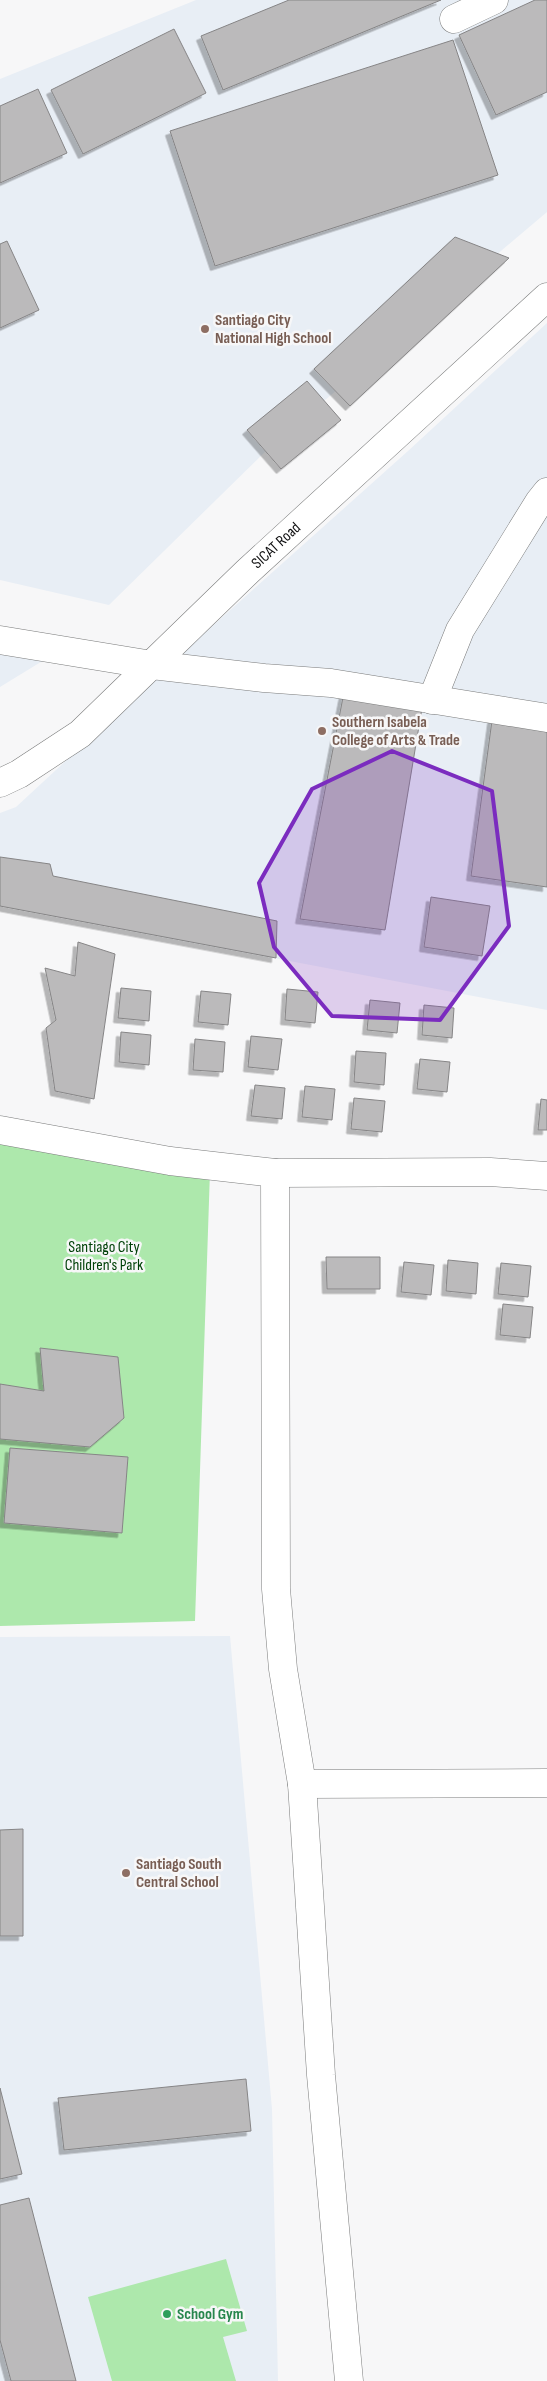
<svg xmlns="http://www.w3.org/2000/svg" width="547" height="2381" viewBox="0 0 547 2381" font-family="'Sofia Sans Condensed',sans-serif">
<style>
.built{fill:#e8eef5}
.green{fill:#ade8ac}
.building{fill:#bbbabb;stroke:#868586;filter:url(#shadow)}
.lines{fill:none;stroke-linecap:round;stroke-linejoin:round}
.minor-casing{stroke:#7a7b7b;stroke-width:29}
.minor{stroke:#fff;stroke-width:28}
.marked{fill:#7b2cbf;fill-opacity:0.2;stroke:#7b2cbf;stroke-width:4;stroke-linejoin:round}
.education-dot{fill:#8d6e63;stroke:#f7f7f8;stroke-width:2}
.leisure-dot{fill:#2e9e5b;stroke:#f7f7f8;stroke-width:2}
.labels{text-anchor:middle;dominant-baseline:central;stroke-width:5;stroke-linejoin:round;paint-order:stroke}
.education-label{font-size:16px;font-weight:bold;fill:#785e54;stroke:#f7f7f8;text-anchor:start}
.street-label{font-size:16px;fill:#0e0e0f;stroke:#f7f7f8}
.park-label{font-size:16px;fill:#004108;stroke:#f7f7f8}
.leisure-label{font-size:16px;font-weight:bold;fill:#27864d;stroke:#f7f7f8;text-anchor:start}
</style>
<defs>
<filter id="shadow"><feDropShadow dx="-4.5" dy="4.5" stdDeviation="0" flood-color="#0004"/></filter>
</defs>
<rect width="100%" height="100%" fill="#f7f7f8"/>
<path class="built" d="M 196,0 L 547,0 L 547,212 L 272,445 L 109,605 L 0,580 L 0,79 Z
M 547,323 L 547,1010 L 0,906 L 0,813 L 16,807 L 179,656 L 408,451 Z
M 0,644 L 49,657 L 0,687 Z
M 230,1636 L 272,2109 L 278,2381 L 0,2381 L 0,1637 Z"/>
<path class="green" d="M 0,1132 L 210,1171 L 195,1621 L 0,1626 Z
M 226,2259 L 247,2331 L 223,2337 L 236,2381 L 112,2381 L 88,2297 Z"/>
<path class="building" d="M 289,0 L 441,0 L 223,90 L 201,36 Z
M 535,0 L 547,0 L 547,92 L 496,115 L 459,35 Z
M 174,29 L 206,93 L 83,154 L 51,90 Z
M 453,40 L 498,175 L 215,266 L 170,131 Z
M 38,89 L 67,153 L 0,183 L 0,106 Z
M 455,237 L 509,258 L 350,406 L 314,369 Z
M 7,241 L 39,310 L 0,328 L 0,244 Z
M 307,381 L 341,420 L 281,469 L 247,430 Z
M 345,687 L 423,702 L 385,930 L 300,919 Z
M 493,713 L 547,722 L 547,887 L 471,876 Z
M 0,857 L 50,864 L 53,876 L 277,921 L 276,958 L 0,906 Z
M 431,897 L 490,906 L 482,956 L 424,947 Z
M 78,942 L 115,954 L 94,1099 L 55,1091 L 46,1028 L 56,1020 L 45,968 L 75,976 Z
M 121,988 L 151,991 L 149,1021 L 118,1018 Z
M 287,989 L 318,992 L 315,1023 L 285,1020 Z
M 201,991 L 231,994 L 228,1025 L 198,1022 Z
M 370,1000 L 400,1003 L 397,1033 L 367,1030 Z
M 424,1005 L 454,1008 L 452,1038 L 422,1035 Z
M 121,1032 L 151,1035 L 149,1065 L 119,1062 Z
M 251,1036 L 282,1039 L 278,1070 L 248,1067 Z
M 195,1039 L 225,1042 L 223,1072 L 193,1070 Z
M 356,1051 L 386,1053 L 384,1085 L 354,1082 Z
M 420,1059 L 450,1062 L 447,1092 L 417,1089 Z
M 255,1085 L 285,1088 L 282,1119 L 251,1116 Z
M 305,1086 L 335,1089 L 332,1120 L 302,1117 Z
M 354,1098 L 385,1101 L 382,1132 L 351,1129 Z
M 541,1099 L 547,1100 L 547,1130 L 538,1130 Z
M 326,1257 L 380,1257 L 380,1289 L 327,1289 Z
M 448,1260 L 478,1263 L 476,1294 L 446,1291 Z
M 404,1262 L 434,1265 L 431,1295 L 401,1292 Z
M 501,1263 L 531,1266 L 528,1297 L 498,1294 Z
M 503,1304 L 533,1307 L 530,1338 L 500,1335 Z
M 40,1348 L 118,1357 L 124,1418 L 90,1447 L 0,1439 L 0,1384 L 44,1391 Z
M 10,1448 L 128,1457 L 122,1533 L 4,1523 Z
M 23,1829 L 23,1936 L 0,1936 L 0,1830 Z
M 246,2079 L 251,2131 L 64,2150 L 58,2098 Z
M 0,2088 L 22,2174 L 0,2179 Z
M 29,2198 L 76,2381 L 11,2381 L 0,2340 L 0,2205 Z"/>
<g class="lines">
<defs>
<g id="minor">
<path d="M 454,19 L 494,0"/>
<path d="M 0,640 L 152,665 L 264,678 L 331,683 L 547,718"/>
<path d="M 432,700 L 460,630 L 539,502 L 547,492"/>
<path id="s1" d="M 0,783 L 19,774 L 80,734 L 247,572 L 547,297"/>
<path d="M 0,1130 L 170,1161 L 275,1173 L 490,1172 L 547,1176"/>
<path d="M 275,1173 L 276,1589 L 283,1669 L 302,1784 L 547,1783"/>
<path d="M 302,1784 L 321,2075 L 349,2381"/>
</g>
</defs>
<use href="#minor" class="minor-casing"/>
<use href="#minor" class="minor"/>
</g>
<path class="marked" d="M 392,751 L 492,791 L 509,926 L 440,1020 L 332,1016 L 274,947 L 259,883 L 312,789 Z"/>
<g class="education-dot">
<circle cx="205" cy="329" r="5"/>
<circle cx="322" cy="731" r="5"/>
<circle cx="126" cy="1873" r="5"/>
</g>
<circle class="leisure-dot" cx="167" cy="2314" r="5"/>
<g class="labels">
<g class="education-label">
<text x="215" y="320">Santiago City<tspan x="215" dy="18">National High School</tspan></text>
<text x="332" y="722">Southern Isabela<tspan x="332" dy="18">College of Arts &amp; Trade</tspan></text>
<text x="136" y="1864">Santiago South<tspan x="136" dy="18">Central School</tspan></text>
</g>
<g class="street-label">
<text stroke="none"><textPath href="#s1" startOffset="366">SICAT Road</textPath></text>
</g>
<g class="park-label">
<text x="104" y="1247">Santiago City<tspan x="104" dy="18">Children's Park</tspan></text>
</g>
<g class="leisure-label">
<text x="177" y="2314">School Gym</text>
</g>
</g>
</svg>
